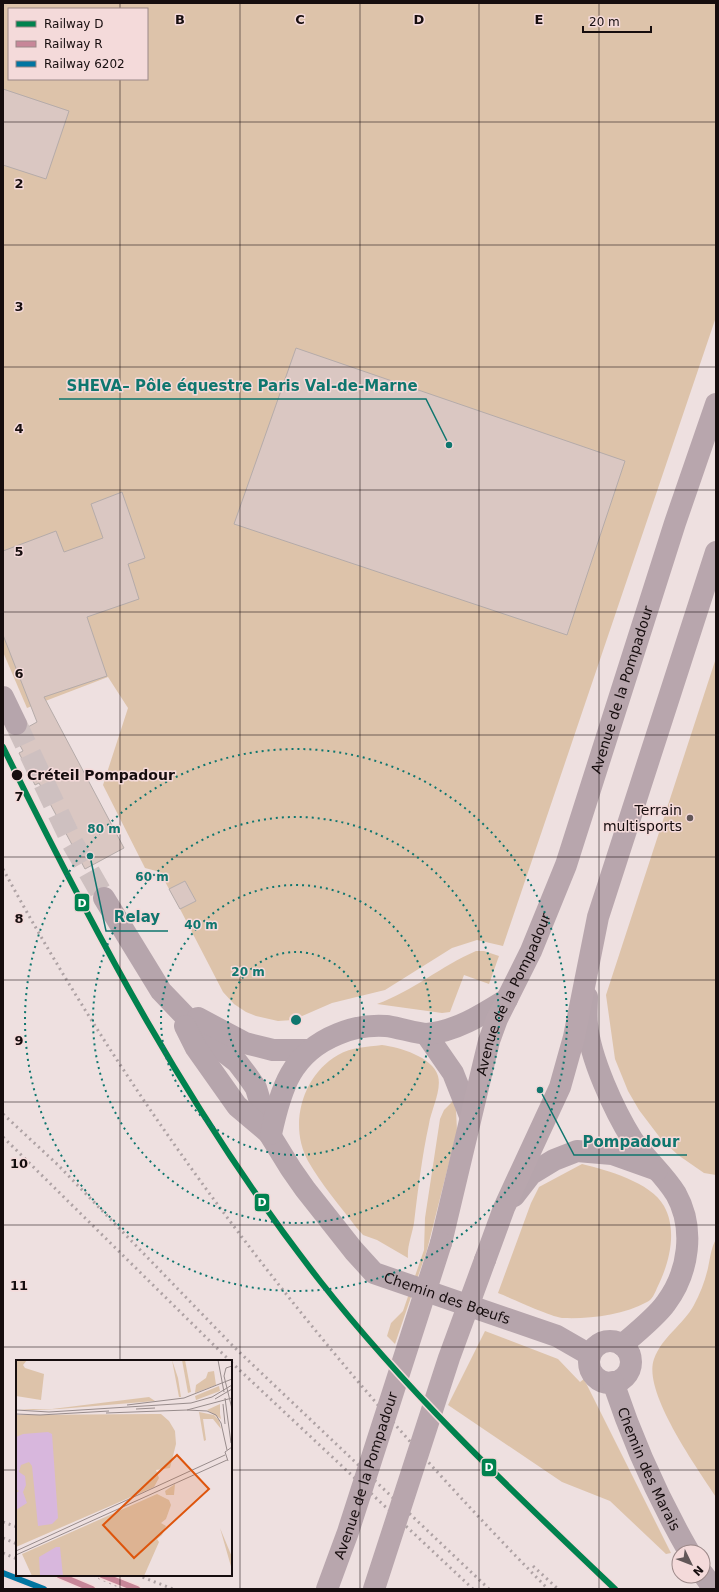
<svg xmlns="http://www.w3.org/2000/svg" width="719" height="1592" viewBox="0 0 719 1592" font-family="'DejaVu Sans',sans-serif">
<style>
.green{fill:#ddc3aa;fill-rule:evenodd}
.building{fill:#dac7c2;stroke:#b5aba9}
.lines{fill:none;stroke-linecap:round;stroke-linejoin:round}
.minor-tunnel{stroke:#cec0c0;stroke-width:22;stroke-dasharray:22 11;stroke-linecap:butt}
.minor{stroke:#b6a5ac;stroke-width:22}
.major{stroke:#b8a6ad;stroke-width:22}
.rail{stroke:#aea2a4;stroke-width:3;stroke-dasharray:2 4;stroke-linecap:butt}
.major-bridge{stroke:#b8a6ad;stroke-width:22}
.rail-1-casing{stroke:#f4dada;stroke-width:9}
.rail-2-casing{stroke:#f4dada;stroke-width:9}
.rail-3-casing{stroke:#f4dada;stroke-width:9}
.rail-1{stroke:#00824e;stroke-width:6}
.rail-2{stroke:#c78698;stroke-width:6}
.rail-3{stroke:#0075a1;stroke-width:6}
.grid{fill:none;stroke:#160d0e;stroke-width:1;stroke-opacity:0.55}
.ring{fill:none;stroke:#0f766e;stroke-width:2;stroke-dasharray:2 4}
.stop-dot{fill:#160d0e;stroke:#f4dada;stroke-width:1.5}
.poi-dot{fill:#625758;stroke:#f4dada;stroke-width:1.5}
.labels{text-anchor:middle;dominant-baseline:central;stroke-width:3;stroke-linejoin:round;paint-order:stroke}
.street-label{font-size:14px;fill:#160d0e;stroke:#f4dada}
.stop-label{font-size:14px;font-weight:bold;fill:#160d0e;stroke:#f4dada;text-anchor:start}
.poi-label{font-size:14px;fill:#160d0e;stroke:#f4dada;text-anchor:end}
.inset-road{fill:none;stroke:#988c8c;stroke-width:1}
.view{fill:#de550c;fill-opacity:0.15;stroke:#de550c;stroke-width:2}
.inset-edge{fill:none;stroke:#160d0e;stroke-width:2}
.grid-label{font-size:13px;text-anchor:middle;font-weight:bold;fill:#160d0e;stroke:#f4dada;stroke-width:3;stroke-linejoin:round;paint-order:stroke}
.centre{fill:#0f766e;stroke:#f4dada;stroke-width:2}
.ring-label{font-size:12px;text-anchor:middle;font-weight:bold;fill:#0f766e;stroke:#f4dada;stroke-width:3;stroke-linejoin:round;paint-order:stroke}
.leader{fill:none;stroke:#0f766e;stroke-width:1.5}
.callout-dot{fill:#0f766e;stroke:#f4dada;stroke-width:1.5}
.callout-label{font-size:15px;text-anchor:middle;font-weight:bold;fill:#0f766e;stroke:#f4dada;stroke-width:3;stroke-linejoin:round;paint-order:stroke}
.line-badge{stroke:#f4dada;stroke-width:1.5}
.badge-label{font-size:11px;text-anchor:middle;font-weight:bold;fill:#fff}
</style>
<rect width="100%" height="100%" fill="#eee0e0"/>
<path class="green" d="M 3,3 L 716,3 L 716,317 L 503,946 L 477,940 L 452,948 L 385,990 L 332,1003 L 293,1020 L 278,1021 L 256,1016 L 246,1012 L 234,1004 L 223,992 L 180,909 L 196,901 L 185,881 L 169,889 L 160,872 L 145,868 L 103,785 L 128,708 L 108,677 L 27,708 L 3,652 ZM 9,9 L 147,9 L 147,79 L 9,79 Z
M 716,658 L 716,1175 L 704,1173 L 678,1155 L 661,1139 L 639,1110 L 628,1091 L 615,1059 L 606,995 Z
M 476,951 L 484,951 L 499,956 L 489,984 L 464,975 L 450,1012 L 442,1013 L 377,1004 C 413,991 441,966 476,951 Z
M 382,1045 C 399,1047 433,1057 438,1076 C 442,1090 431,1110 429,1124 C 422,1156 418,1190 414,1223 C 412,1235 407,1246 408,1258 L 377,1240 L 363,1235 L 356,1227 C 340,1206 321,1184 308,1161 C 288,1124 303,1075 338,1055 C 352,1047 367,1047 382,1045 Z
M 454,1100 L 456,1110 L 457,1131 L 427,1250 L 395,1344 L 387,1336 L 391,1323 L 403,1311 L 424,1250 L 425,1218 L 440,1119 L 444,1110 Z
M 582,1164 C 606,1170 651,1182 664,1206 C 678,1231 669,1264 657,1288 C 655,1293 652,1300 647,1302 C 624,1315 589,1319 564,1318 C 553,1318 511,1298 498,1293 L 531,1203 L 539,1187 Z
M 716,1239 L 716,1497 C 698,1469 642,1392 654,1359 C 662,1337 683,1325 694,1305 C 700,1294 705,1281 708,1268 C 710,1259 711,1248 716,1239 Z
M 485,1331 L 558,1359 L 580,1382 L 584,1379 L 671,1553 L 666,1554 L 610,1501 L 562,1482 L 448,1405 Z"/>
<path class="building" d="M 3,89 L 69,111 L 46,179 L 3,165 Z
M 296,348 L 625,461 L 567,635 L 234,524 Z
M 122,492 L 145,558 L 128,564 L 139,599 L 87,617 L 107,676 L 44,697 L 124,848 L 85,869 L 39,783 L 35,785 L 19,753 L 23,751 L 15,736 L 22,735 L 28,727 L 37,722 L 3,635 L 3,551 L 56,531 L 64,552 L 103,538 L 91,504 Z
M 185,881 L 196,901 L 180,909 L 169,889 Z"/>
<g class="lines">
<path class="minor-tunnel" d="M 16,724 L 72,842 L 104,898"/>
<g class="minor">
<path d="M 3,697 L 16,724"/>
<path id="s1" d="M 104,898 L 161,991 L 206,1038 L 237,1062 L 247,1075 L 256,1088 L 270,1135 L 291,1169 L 305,1189 L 354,1251 L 374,1273 L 557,1336 L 590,1355"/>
<path d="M 587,997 C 587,1006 586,1015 587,1024 C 590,1058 614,1110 632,1139 C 645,1159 664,1174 676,1194 C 695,1228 689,1272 666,1303 C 657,1316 635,1334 622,1345"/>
<path d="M 198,1018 L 245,1043 L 273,1050 L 309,1050"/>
<path d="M 185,1026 L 196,1048 L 237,1106 L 270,1134"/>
<path d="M 426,1034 L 453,1073 L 470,1116"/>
<path d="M 271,1134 C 281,1088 291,1053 338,1034 C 352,1028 370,1025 386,1026 C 396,1027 419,1034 427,1034 C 457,1031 483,1014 507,999"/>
<path d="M 514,1196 L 531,1174 L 554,1160 L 577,1151 L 612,1154 L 657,1170"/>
<circle cx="610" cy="1362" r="21"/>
<path id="s2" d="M 613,1382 C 633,1442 658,1498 689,1552"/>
<path d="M 703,1574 L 714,1589"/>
</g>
<g class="major">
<path id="s3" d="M 441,1243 L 489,1041 L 497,1019 L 531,951 L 566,865 L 675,523 L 716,404"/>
<path d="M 485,1260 L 504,1208 L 560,1087 L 574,1037 L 598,917 L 716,552"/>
</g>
<path class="rail" d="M 3,869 C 146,1133 338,1376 548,1589
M 3,1114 L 58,1165 L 234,1347 L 489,1589
M 3,1137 L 230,1361
M 231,1362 L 473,1589
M 3,1522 L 17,1527
M 3,1538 L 17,1544
M 3,1553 L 17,1559
M 533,1566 L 558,1589
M 54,1575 L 85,1589
M 93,1575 L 125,1589
M 137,1575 L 173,1589"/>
<g class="major-bridge">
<path id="s4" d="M 327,1589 L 348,1532 L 441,1243"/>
<path d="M 374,1589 L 449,1358 L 485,1260"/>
</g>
<defs>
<path id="rail-1" d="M 3,747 C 95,934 191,1116 320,1281 C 408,1393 512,1491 615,1589"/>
<path id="rail-2" d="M 59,1575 L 92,1589
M 102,1575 L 137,1589"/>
<path id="rail-3" d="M 3,1573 L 44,1589"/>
</defs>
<use href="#rail-1" class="rail-1-casing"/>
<use href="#rail-2" class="rail-2-casing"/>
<use href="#rail-3" class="rail-3-casing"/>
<use href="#rail-1" class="rail-1"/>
<use href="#rail-2" class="rail-2"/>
<use href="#rail-3" class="rail-3"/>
</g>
<path class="grid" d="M 120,3 L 120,9M 240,3 L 240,1589M 360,3 L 360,1589M 479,3 L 479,1589M 599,3 L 599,1589M 120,79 L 120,1361M 3,122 L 716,122M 3,245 L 716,245M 3,367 L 716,367M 3,490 L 716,490M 3,612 L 716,612M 3,735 L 716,735M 3,857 L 716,857M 3,980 L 716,980M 3,1102 L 716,1102M 3,1225 L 716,1225M 3,1347 L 716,1347M 3,1470 L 17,1470M 231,1470 L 716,1470M 120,1575 L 120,1589"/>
<g class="ring">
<circle cx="296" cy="1020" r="68"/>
<circle cx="296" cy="1020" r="135"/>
<circle cx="296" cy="1020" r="203"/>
<circle cx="296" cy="1020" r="271"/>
</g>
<circle class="stop-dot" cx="17" cy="775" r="6"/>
<circle class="poi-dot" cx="690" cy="818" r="4"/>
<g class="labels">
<g class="street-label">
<text stroke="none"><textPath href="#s3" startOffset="584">Avenue de la Pompadour</textPath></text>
<text stroke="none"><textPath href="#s3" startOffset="260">Avenue de la Pompadour</textPath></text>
<text stroke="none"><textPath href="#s1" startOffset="545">Chemin des Bœufs</textPath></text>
<text stroke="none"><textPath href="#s2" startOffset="94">Chemin des Marais</textPath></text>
<text stroke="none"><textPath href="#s4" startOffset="120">Avenue de la Pompadour</textPath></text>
</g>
<g class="stop-label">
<text x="27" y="775">Créteil Pompadour</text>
</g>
<g class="poi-label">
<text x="682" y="810">Terrain<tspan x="682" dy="16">multisports</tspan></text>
</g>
</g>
<g transform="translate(16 1360)">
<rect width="216" height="216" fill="#eee0e0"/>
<path d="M 0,0 L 11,0 L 7,5 L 9,8 L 28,14 L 25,40 L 0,36 ZM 156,0 L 162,18 L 165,37 L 163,37 ZM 166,0 L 169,0 L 175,32 L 172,33 ZM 198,11 L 200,25 L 179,33 L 180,25 L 190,18 L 192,12 ZM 203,26 L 204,31 L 180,40 L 179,36 ZM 133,37 L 139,41 L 43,49 L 17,50 L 0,49 L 36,49 ZM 204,44 L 204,54 L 205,59 L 191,50 ZM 183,52 L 198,55 L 203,60 L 205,69 L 197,59 L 187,59 L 190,80 L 188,81 ZM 138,54 L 145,54 L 153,61 L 159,71 L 160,84 L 154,108 L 140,110 L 143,118 L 138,127 L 0,187 L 0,55 ZM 159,124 L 158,135 L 150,135 L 149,131 ZM 141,134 L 153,140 L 155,145 L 150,159 L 145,163 L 150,166 L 146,175 L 141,179 L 143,182 L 128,216 L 16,216 L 6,194 ZM 204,168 L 216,197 L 216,212 L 216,210 Z" fill="#ddc3aa"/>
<path d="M 32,72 L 36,74 L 42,158 L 36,164 L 22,166 L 16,106 L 13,102 L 5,105 L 3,112 L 9,116 L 10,125 L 7,132 L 11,143 L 0,150 L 0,133 L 3,131 L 0,129 L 0,77 L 7,74 ZM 40,187 L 44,187 L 47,216 L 24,216 L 23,197 Z" fill="#d8b7dd"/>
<path class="inset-road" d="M 202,0 L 208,32M 216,6 L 210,8 L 208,16 L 216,49M 209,38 L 215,83M 199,39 L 216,29M 207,44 L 209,64M 111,45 L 168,38 L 216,19M 120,49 L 139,48M 0,50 L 33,52 L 175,43 L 196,37 L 216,25M 171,50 L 191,51 L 200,55 L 205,63 L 211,90M 90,53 L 171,50 L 216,38M 0,54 L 24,55 L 93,51M 212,101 L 209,92 L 216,87M 0,191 L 209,95M 0,195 L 211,100"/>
<path class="view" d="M 161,95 L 193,129 L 118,198 L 87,165 Z"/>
<rect width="216" height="216" class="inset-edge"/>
</g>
<g class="grid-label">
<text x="180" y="24">B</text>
<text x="300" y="24">C</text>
<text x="419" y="24">D</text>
<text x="539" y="24">E</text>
<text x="19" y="188">2</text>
<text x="19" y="311">3</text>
<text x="19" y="433">4</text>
<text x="19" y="556">5</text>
<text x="19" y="678">6</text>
<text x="19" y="801">7</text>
<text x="19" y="923">8</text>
<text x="19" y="1045">9</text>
<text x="19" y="1168">10</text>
<text x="19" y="1290">11</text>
</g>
<circle cx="296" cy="1020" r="6" class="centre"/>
<g class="ring-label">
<text x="104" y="833">80 m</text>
<text x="152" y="881">60 m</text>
<text x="201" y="929">40 m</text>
<text x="248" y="976">20 m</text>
</g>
<path class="leader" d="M449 445L426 399H59M90 856L106 931H168M540 1090L574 1155H687"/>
<g class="callout-dot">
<circle cx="449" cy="445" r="4"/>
<circle cx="90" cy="856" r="4"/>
<circle cx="540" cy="1090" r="4"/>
</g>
<g class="callout-label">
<text x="242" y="391">SHEVA– Pôle équestre Paris Val-de-Marne</text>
<text x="137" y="922">Relay</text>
<text x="631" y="1147">Pompadour</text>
</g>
<g class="line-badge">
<rect x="74" y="893" width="16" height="19" rx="4" fill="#00824e"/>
<rect x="254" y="1193" width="16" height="19" rx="4" fill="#00824e"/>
<rect x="481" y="1458" width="16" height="19" rx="4" fill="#00824e"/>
</g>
<g class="badge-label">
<text x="82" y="907">D</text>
<text x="262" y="1206">D</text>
<text x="489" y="1471">D</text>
</g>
<rect width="719" height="1592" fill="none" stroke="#160d0e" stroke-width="8"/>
<rect x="8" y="8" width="140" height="72" fill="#f4dada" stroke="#9b8888"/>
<rect x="16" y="21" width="20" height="6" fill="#00824e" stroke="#9b8888"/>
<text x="44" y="28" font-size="12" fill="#160d0e">Railway D</text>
<rect x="16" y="41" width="20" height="6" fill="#c78698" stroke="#9b8888"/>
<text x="44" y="48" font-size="12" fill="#160d0e">Railway R</text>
<rect x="16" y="61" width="20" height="6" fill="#0075a1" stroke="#9b8888"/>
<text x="44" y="68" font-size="12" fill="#160d0e">Railway 6202</text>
<g transform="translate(691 1564) rotate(133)"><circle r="19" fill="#f4dada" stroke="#9b8888"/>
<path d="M0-3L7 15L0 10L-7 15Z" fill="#625758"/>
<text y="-6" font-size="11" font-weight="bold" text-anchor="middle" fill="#160d0e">N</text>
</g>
<path d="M583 26v6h68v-6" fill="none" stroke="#160d0e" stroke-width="2"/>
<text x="589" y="26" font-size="12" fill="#160d0e" stroke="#f4dada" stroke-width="3" paint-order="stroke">20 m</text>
</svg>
